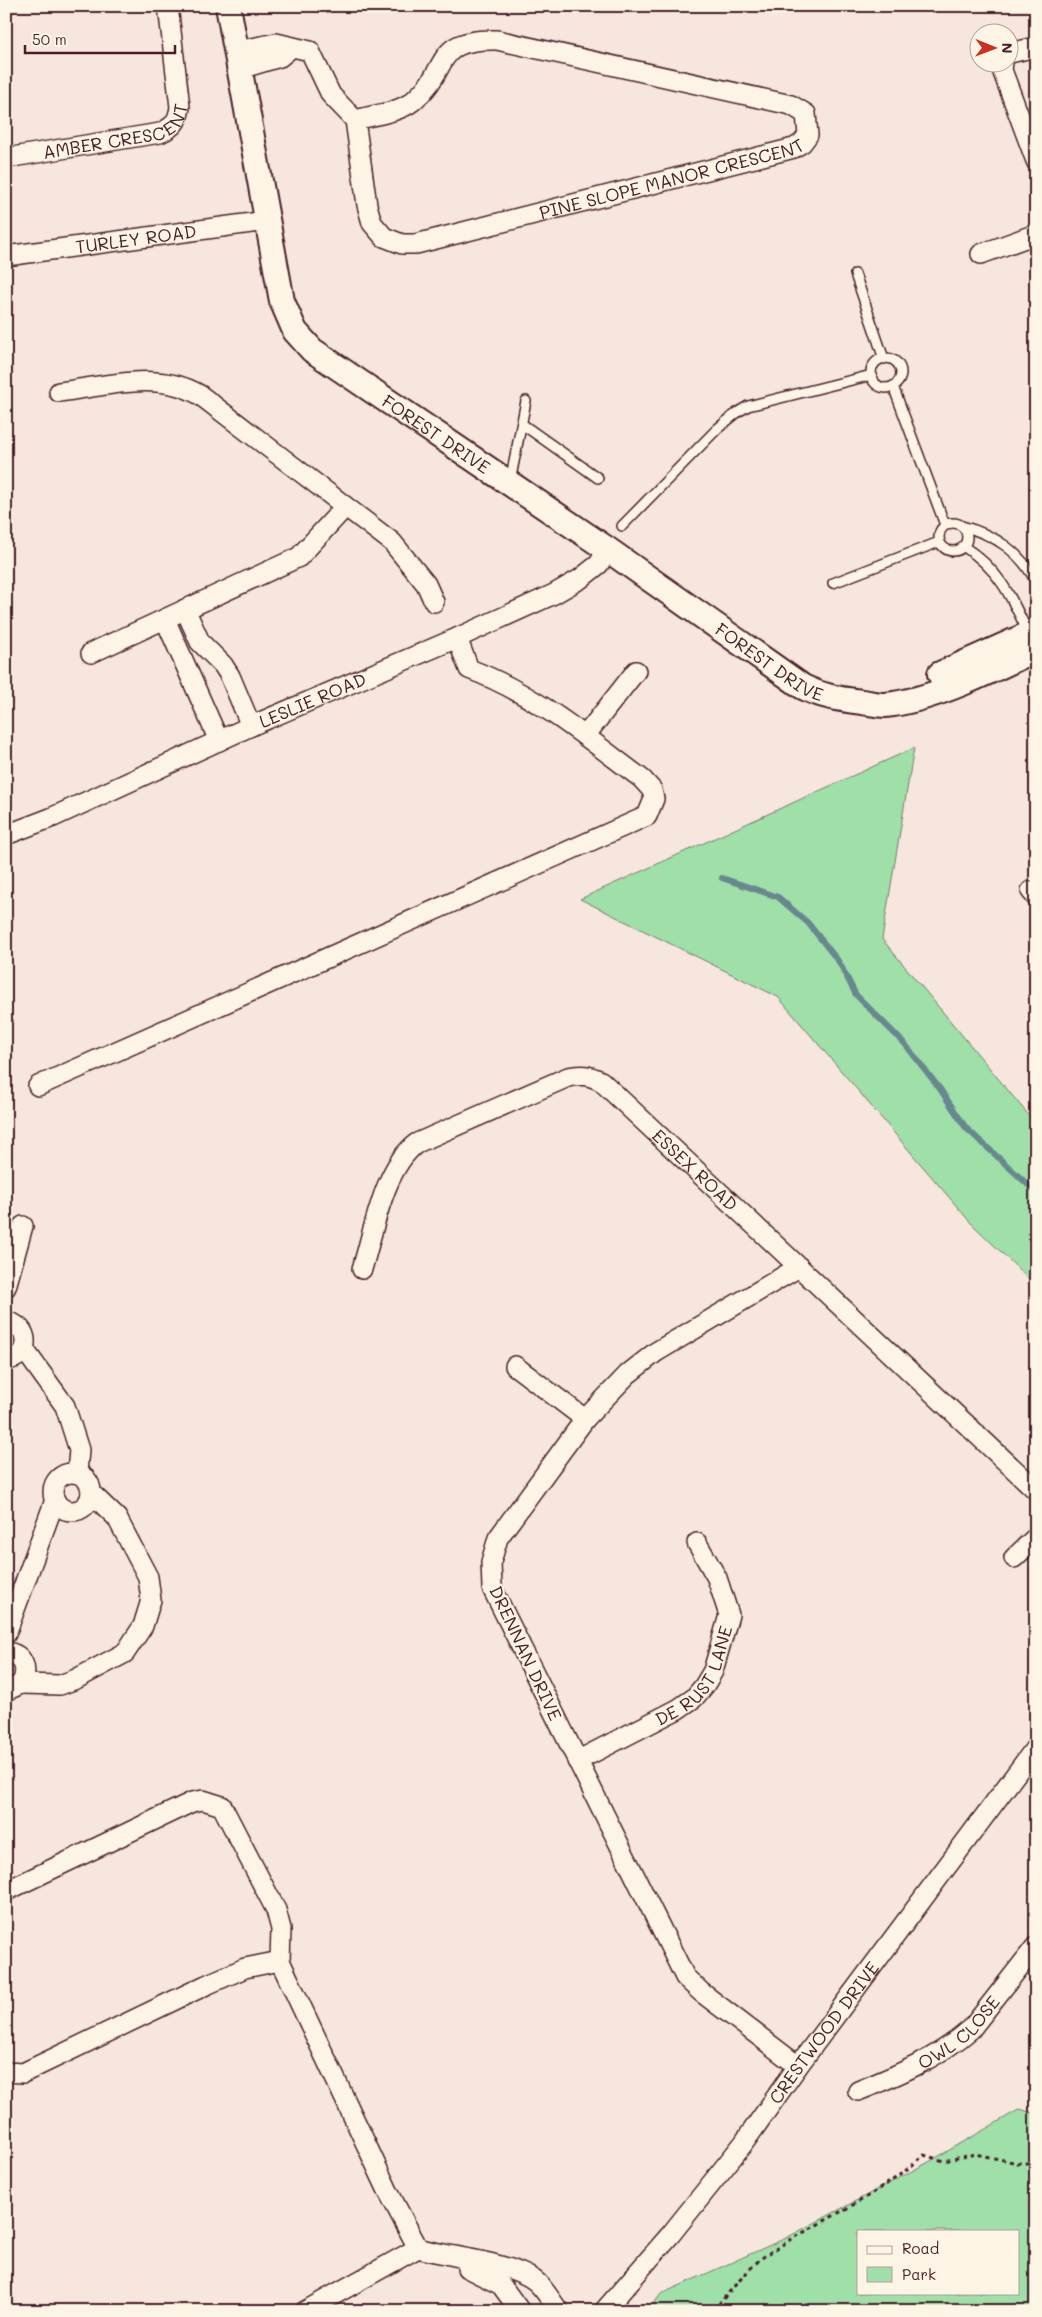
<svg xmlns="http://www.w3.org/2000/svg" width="1042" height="2317" viewBox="0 0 1042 2317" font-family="Mali,sans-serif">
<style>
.green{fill:#9fdfa8;stroke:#747f6a;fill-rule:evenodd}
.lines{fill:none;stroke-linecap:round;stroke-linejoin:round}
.stream{stroke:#67878f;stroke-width:6}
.service-casing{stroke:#4a1f2b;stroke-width:12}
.minor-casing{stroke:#4a1f2b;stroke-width:22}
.tertiary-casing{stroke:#4a1f2b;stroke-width:28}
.path{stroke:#4a1f2b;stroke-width:3;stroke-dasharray:4 4;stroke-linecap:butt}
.service{stroke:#fcf5e5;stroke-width:9}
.minor{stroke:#fcf5e5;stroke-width:19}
.tertiary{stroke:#fcf5e5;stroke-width:24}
.labels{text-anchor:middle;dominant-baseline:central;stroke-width:4.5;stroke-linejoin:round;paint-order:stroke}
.street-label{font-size:18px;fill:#4a1f2b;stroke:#fcf5e5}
</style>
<rect width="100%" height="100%" fill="#f7e6dd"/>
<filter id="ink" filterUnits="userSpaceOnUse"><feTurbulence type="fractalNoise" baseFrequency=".02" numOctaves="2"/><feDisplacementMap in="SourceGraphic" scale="10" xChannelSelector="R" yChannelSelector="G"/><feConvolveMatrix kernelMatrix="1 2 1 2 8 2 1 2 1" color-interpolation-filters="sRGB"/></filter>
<g filter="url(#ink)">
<path class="green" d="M 914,748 L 882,939 L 1036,1124 L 1036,1286 L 971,1223 L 778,997 L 580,899 Z
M 1020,2109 L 1036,2114 L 1036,2311 L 648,2311 L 661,2294 L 786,2238 L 927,2163 ZM 858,2231 L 1018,2231 L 1018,2293 L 858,2293 Z"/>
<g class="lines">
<path class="stream" d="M 722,878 L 778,897 L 808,923 L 839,962 L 856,995 L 905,1044 L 940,1089 L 966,1128 L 1036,1192"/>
<defs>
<path id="service" d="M 855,274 L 884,359
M871 373a15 15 0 1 1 30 0a15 15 0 1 1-30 0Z
M 893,386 L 945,525
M 522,424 L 598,478
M 510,482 L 526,401
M939 537a14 14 0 1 1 28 0a14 14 0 1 1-28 0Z
M 622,526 L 717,429 L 738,412 L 748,406 L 872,375
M 962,526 C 995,535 1020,551 1036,582
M 963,546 C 999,569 1011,596 1028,633
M 833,583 L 939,542"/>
<g id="minor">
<path id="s1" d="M 237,51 L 276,43 L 310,51 L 331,95 L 355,120 L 367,205 L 372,223 L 384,237 L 402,244 L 416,244 L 794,148 L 802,143 L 808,135 L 806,114 L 791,105 L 497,40 C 431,38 452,69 413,101 C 398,113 373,115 355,120"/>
<path d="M 1010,53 L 1036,47"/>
<path d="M 1003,62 L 1002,70 L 1036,161"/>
<path d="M 240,69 L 280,57 L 292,47"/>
<path id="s2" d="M 6,158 L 160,133 C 173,127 178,122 180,107 L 168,6"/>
<path d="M 981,254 L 1036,234"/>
<path id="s3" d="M 6,256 L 267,221"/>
<path d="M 59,392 C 105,386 159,370 200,395 L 392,542 L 426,584 L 434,602"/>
<path d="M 185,609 L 200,642 L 223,665 L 230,676 L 251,726"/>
<path d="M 165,619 L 219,741"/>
<path d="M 91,653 L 299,557 L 345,507"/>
<path d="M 585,736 L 636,671"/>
<path id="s4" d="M 6,835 L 53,817 L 251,726 L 457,638 L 554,594 L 580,579 L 599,564 L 607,549"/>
<path d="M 1031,891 L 1036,897"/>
<path d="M 38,1086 L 647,816 L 654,799 L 652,790 L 642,779 C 587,738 534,693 469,669 L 457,638"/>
<path id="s5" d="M 362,1269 C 374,1230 384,1167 417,1143 L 568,1077 C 581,1074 589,1075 601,1081 L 1036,1490"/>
<path d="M 6,1287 L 23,1226"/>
<path d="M 6,1322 C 31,1324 32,1359 6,1360"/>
<path d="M 24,1349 L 65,1406 L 79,1450 L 77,1473"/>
<path d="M 515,1366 L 585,1419"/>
<circle cx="72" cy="1492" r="19"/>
<path d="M 1014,1558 L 1036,1537"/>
<path d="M 6,1634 L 55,1500"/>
<path d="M 6,1652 C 24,1654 29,1670 21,1684 L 6,1691"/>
<path d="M 21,1684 L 60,1685 L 76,1679 L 125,1653 L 143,1626 L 151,1600 L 148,1577 L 117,1518 L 91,1493"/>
<path id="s6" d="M 577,1761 L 678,1709 L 694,1698 L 704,1686 L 713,1671 L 729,1615 L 717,1578 L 697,1543"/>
<path d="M 6,1891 L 192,1802 L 203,1800 L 222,1806 L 276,1910 L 281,1929 L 280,1961 L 389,2193 L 418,2248 L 305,2311"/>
<path d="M 798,2066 L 701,1992 L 685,1977 L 492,1588 L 491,1562 L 498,1538 L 585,1419 L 628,1374 L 656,1352 L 799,1267"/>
<path d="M 6,2072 L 23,2073 L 206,1985 L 245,1968 L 280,1961"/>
<path id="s7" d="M 858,2091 C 898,2075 938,2058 971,2029 L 1036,1946"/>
<path d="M 418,2248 C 449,2257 509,2262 534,2280 C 544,2287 551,2301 559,2311"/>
<path d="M 467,2268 L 501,2285 L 520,2311"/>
<path id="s8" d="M 604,2311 L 671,2234 L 743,2144 L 798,2066 L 1036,1747"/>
</g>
<g id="tertiary">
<path id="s9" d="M 228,6 L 282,301 L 295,331 L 312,350 L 607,549 L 803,687 C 823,697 840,699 862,702 C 870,703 877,705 885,705 C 931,701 994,670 1036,649"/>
<path d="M 940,674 L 1036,631"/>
</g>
</defs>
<use href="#service" class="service-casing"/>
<use href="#minor" class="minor-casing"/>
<use href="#tertiary" class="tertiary-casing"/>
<path class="path" d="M 713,2311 C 726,2296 751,2265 766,2255 C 819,2220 876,2199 924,2155 L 944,2161 L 975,2154 L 1018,2163 L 1036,2163"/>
<use href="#service" class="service"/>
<use href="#minor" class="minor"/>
<use href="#tertiary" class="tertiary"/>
</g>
</g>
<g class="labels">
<g class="street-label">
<text stroke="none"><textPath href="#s2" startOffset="116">AMBER CRESCENT</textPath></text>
<text stroke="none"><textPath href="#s1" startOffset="578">PINE SLOPE MANOR CRESCENT</textPath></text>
<text stroke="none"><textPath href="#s3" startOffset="131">TURLEY ROAD</textPath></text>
<text stroke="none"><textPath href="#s9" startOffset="508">FOREST DRIVE</textPath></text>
<text stroke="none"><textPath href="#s9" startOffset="912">FOREST DRIVE</textPath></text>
<text stroke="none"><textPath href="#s4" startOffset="335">LESLIE ROAD</textPath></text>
<text stroke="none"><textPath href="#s5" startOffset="468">ESSEX ROAD</textPath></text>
<text transform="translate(526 1653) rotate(65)">DRENNAN DRIVE</text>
<text stroke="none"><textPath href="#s6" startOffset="151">DE RUST LANE</textPath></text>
<text stroke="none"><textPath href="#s7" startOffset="118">OWL CLOSE</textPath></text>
<text stroke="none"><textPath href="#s8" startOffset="355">CRESTWOOD DRIVE</textPath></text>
</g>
</g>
<rect width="1042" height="2317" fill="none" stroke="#fcf5e5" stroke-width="25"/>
<rect x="12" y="12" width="1017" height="2292" fill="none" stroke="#4a1f2b" stroke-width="2" filter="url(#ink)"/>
<rect x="857" y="2230" width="162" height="65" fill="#fcf5e5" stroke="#b59f9b"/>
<rect x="867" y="2246" width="25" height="8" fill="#fcf5e5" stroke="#b59f9b"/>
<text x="902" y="2254" font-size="15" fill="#4a1f2b">Road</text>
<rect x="867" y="2267" width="25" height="15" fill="#9fdfa8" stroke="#b59f9b"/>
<text x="902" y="2280" font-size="15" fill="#4a1f2b">Park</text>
<g transform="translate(994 48) rotate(91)"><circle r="24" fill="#fcf5e5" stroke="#b59f9b"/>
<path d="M0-4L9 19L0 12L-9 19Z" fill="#c8321e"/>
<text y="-8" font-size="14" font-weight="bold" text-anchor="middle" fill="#4a1f2b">N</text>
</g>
<path d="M25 45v8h150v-8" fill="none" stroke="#4a1f2b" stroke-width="2.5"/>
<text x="32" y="45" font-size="15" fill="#4a1f2b" stroke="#fcf5e5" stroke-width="4" paint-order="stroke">50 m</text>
</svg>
